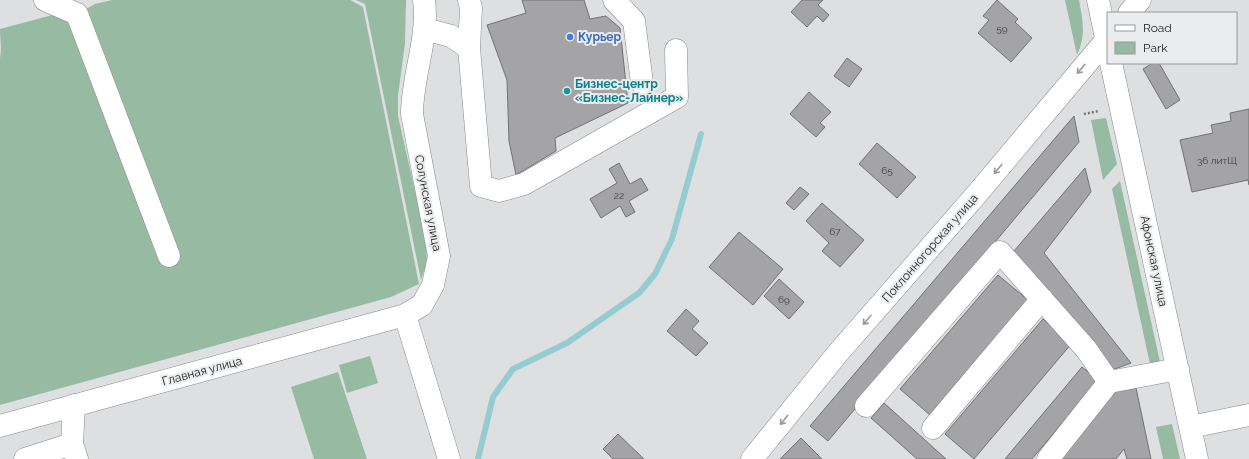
<svg xmlns="http://www.w3.org/2000/svg" width="1249" height="459" viewBox="0 0 1249 459" font-family="Raleway,sans-serif">
<style>
.green{fill:#97baa3}
.lines{fill:none;stroke-linecap:round;stroke-linejoin:round}
.stream{stroke:#95ccd1;stroke-width:6}
.building{fill:#a4a4a6;stroke:#727273}
.minor-casing{stroke:#89898b;stroke-width:23}
.path{stroke:#747576;stroke-width:2.5;stroke-dasharray:2 2;stroke-linecap:butt}
.minor{stroke:#fff;stroke-width:22}
.oneway{stroke:#999}
.shop-dot{fill:#3f7fe0;stroke:#ebeced;stroke-width:1.5}
.culture-dot{fill:#0f9aa8;stroke:#ebeced;stroke-width:1.5}
.labels{text-anchor:middle;dominant-baseline:central;stroke-width:4;stroke-linejoin:round;paint-order:stroke}
.number-label{font-size:10px;fill:#3e3f3f}
.shop-label{font-size:12px;font-weight:bold;fill:#366cbe;stroke:#ebeced;text-anchor:start}
.culture-label{font-size:12px;font-weight:bold;fill:#0d838f;stroke:#ebeced;text-anchor:start}
.street-label{font-size:12px;fill:#1c1d1d;stroke:#ebeced}
</style>
<rect width="100%" height="100%" fill="#dedfe0"/>
<path class="green" d="M 112,0 L 350,0 L 363,7 L 419,284 L 391,297 L 0,405 L 0,58 C 2,49 0,39 0,29 L 60,13 L 77,14 L 95,4 Z
M 356,0 L 406,0 L 405,43 L 398,96 L 398,116 L 426,240 L 427,262 L 421,280 L 365,4 Z
M 1065,0 L 1079,0 C 1083,21 1086,36 1077,55 Z
M 1106,118 L 1117,164 L 1103,180 L 1091,120 Z
M 1120,181 L 1160,362 L 1150,364 L 1112,189 Z
M 370,356 L 378,383 L 347,393 L 339,365 Z
M 338,372 L 367,459 L 314,459 L 291,387 Z
M 1172,424 L 1180,459 L 1163,459 L 1156,427 Z"/>
<g class="lines">
<path class="stream" d="M 478,459 L 493,397 L 513,369 L 567,343 L 639,293 L 655,274 L 672,239 L 701,134"/>
</g>
<path class="building" d="M 522,0 L 584,0 L 590,19 L 606,16 L 620,28 L 628,103 L 555,138 L 556,151 L 516,175 L 509,141 L 507,80 L 487,25 L 526,13 Z
M 802,0 L 823,0 L 818,5 L 829,15 L 823,22 L 817,16 L 807,27 L 791,12 Z
M 997,0 L 1018,19 L 1015,22 L 1032,38 L 1011,62 L 978,33 L 989,20 L 983,16 Z
M 847,58 L 862,69 L 849,87 L 834,76 Z
M 1153,63 L 1159,63 L 1180,100 L 1166,109 L 1143,69 Z
M 809,92 L 831,112 L 820,123 L 825,127 L 816,137 L 790,114 Z
M 1249,109 L 1249,185 L 1248,180 L 1192,192 L 1180,140 L 1213,133 L 1211,125 L 1231,121 L 1230,113 Z
M 1074,116 L 1079,142 L 828,441 L 810,426 Z
M 877,143 L 916,177 L 897,198 L 859,164 Z
M 619,163 L 630,184 L 641,178 L 648,190 L 629,201 L 635,212 L 626,217 L 620,206 L 601,218 L 590,199 L 617,183 L 609,169 Z
M 1085,168 L 1091,192 L 1044,253 L 1131,363 L 1112,370 L 1014,251 Z
M 800,187 L 809,194 L 794,210 L 786,203 Z
M 822,203 L 864,240 L 840,267 L 822,251 L 829,243 L 806,221 Z
M 739,232 L 783,269 L 753,305 L 709,267 Z
M 998,275 L 1028,300 L 930,415 L 900,389 Z
M 779,279 L 804,302 L 789,319 L 764,296 Z
M 686,309 L 699,321 L 692,329 L 708,343 L 696,356 L 667,331 Z
M 1043,319 L 1072,343 L 974,459 L 945,434 Z
M 1082,367 L 1098,380 L 1032,459 L 1005,459 Z
M 1136,388 L 1151,459 L 1127,459 L 1124,449 L 1116,459 L 1061,459 L 1113,392 Z
M 884,403 L 946,459 L 917,459 L 871,418 Z
M 618,434 L 644,459 L 613,459 L 603,449 Z
M 801,438 L 822,459 L 780,459 Z"/>
<g class="lines">
<defs>
<path id="minor" d="M 45,0 L 77,14 L 169,256
M 469,0 L 471,8 L 469,48 L 481,186 L 499,191 L 524,184 L 677,97 L 676,50
M 614,0 L 634,21 L 642,83
M 1098,0 L 1108,47
M 1129,13 L 1140,0
M 424,29 L 451,36 L 469,48
M 1111,63 L 1197,459
M 405,315 L 449,459
M 74,405 L 72,444 L 77,459
M 866,406 L 1000,252 L 1086,349 L 1109,382
M 0,426 L 405,315 L 422,305 L 433,285 L 439,256 L 412,114 C 412,76 429,38 424,0
M 1190,427 L 1249,415
M 933,428 L 1042,299
M 25,459 L 72,444
M 752,459 L 838,353 L 976,195 L 1108,38
M 1048,459 L 1109,382 L 1178,369"/>
</defs>
<use href="#minor" class="minor-casing"/>
<path class="path" d="M 1084,114 L 1099,111"/>
<use href="#minor" class="minor"/>
</g>
<defs><path id="oneway-shaft" d="M-6 0H5M1.5-3L5.5 0L1.5 3" fill="none" stroke-width="1.6" stroke-linecap="round" stroke-linejoin="round"/></defs>
<g class="oneway">
<use href="#oneway-shaft" transform="translate(1081 69) rotate(130)"/>
<use href="#oneway-shaft" transform="translate(998 169) rotate(130)"/>
<use href="#oneway-shaft" transform="translate(867 320) rotate(131)"/>
<use href="#oneway-shaft" transform="translate(784 420) rotate(129)"/>
</g>
<circle class="shop-dot" cx="570" cy="37" r="4"/>
<circle class="culture-dot" cx="567" cy="91" r="4"/>
<g class="labels">
<g class="number-label">
<text x="1002" y="28">59</text>
<text x="1217" y="160">36 литЩ</text>
<text x="887" y="170">65</text>
<text x="619" y="195">22</text>
<text x="835" y="231">67</text>
<text x="784" y="299">69</text>
</g>
<g class="shop-label">
<text x="578" y="37">Курьер</text>
</g>
<g class="culture-label">
<text x="575" y="84">Бизнес-центр<tspan x="575" dy="14">«Бизнес-Лайнер»</tspan></text>
</g>
<g class="street-label">
<text transform="translate(428 203) rotate(79)">Солунская улица</text>
<text transform="translate(930 248) rotate(-49)">Поклонногорская улица</text>
<text transform="translate(1154 261) rotate(78)">Афонская улица</text>
<text transform="translate(202 371) rotate(-15)">Главная улица</text>
</g>
</g>
<rect x="1107" y="12" width="130" height="52" fill="#ebeced" stroke="#98999a"/>
<rect x="1115" y="25" width="20" height="6" fill="#ffffff" stroke="#98999a"/>
<text x="1143" y="32" font-size="12" fill="#1c1d1d">Road</text>
<rect x="1115" y="42" width="20" height="12" fill="#97baa3" stroke="#98999a"/>
<text x="1143" y="52" font-size="12" fill="#1c1d1d">Park</text>
</svg>
